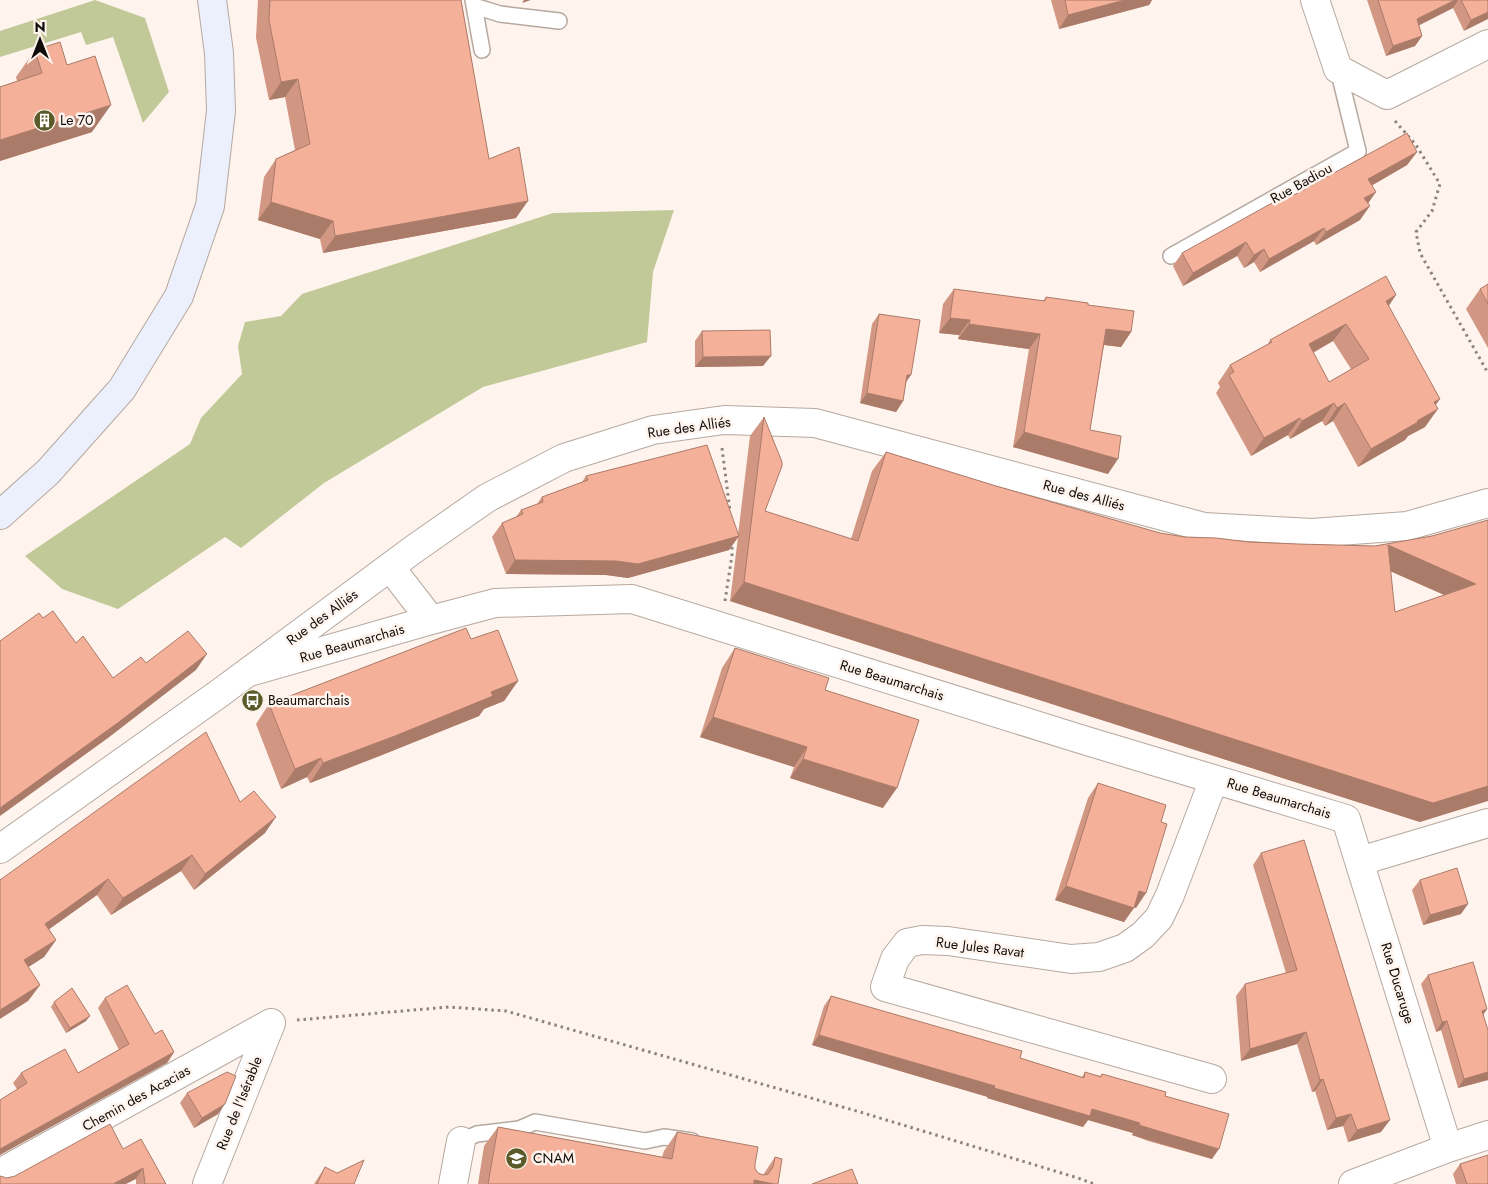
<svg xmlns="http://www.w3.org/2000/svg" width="1488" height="1184" viewBox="0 0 1488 1184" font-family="Jost,sans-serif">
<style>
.green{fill:#c1c998}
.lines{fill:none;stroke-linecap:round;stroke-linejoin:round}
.service-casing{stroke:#b5a9a0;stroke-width:18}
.minor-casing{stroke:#b5a9a0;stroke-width:30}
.tertiary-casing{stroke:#b5a9a0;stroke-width:30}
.secondary-casing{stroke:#b5a9a0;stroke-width:30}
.path{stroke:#8a837e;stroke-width:3;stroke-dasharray:2.5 4;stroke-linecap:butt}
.service{stroke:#fff;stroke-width:15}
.minor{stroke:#fff;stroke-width:28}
.tertiary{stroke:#fff;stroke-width:28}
.secondary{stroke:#ecf0fc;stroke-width:28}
.wall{fill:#d29783;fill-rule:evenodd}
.shaded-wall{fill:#ab7b6a}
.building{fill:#f4b098;stroke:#ab7b6a;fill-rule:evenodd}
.labels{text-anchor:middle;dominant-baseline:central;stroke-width:5;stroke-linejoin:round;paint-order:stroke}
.poi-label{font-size:14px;fill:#100c09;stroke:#fef4ed;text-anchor:start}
.street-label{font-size:14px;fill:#100c09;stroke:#fef4ed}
</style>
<rect width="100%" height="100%" fill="#fef4ed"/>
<path class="green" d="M 95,0 L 145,18 L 169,92 L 143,123 L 113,37 L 86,45 L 81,32 L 0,57 L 0,31 Z
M 674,210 L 653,272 L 647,342 L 483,387 L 324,483 L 241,548 L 225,537 L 118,609 L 62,589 L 25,556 L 190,444 L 201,418 L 242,374 L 238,346 L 245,322 L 281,316 L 302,294 L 553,213 Z"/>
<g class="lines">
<defs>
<path id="service" d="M 473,0 L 482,50
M 474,6 L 500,14 L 559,21
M 1171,256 L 1358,151 L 1338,69
M 461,1141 L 477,1134 L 519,1129 L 535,1122 L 645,1141 L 664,1137 L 692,1141"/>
<path id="minor" d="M 1315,0 L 1338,69 L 1387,95 L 1488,44
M 390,567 L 431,620
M 249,672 L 431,620 L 495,603 L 632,599 L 1077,738 L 1346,819 L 1448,1148 L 1488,1135
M 1360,861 L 1488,823
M 1212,1079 L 885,987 L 895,959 L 907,943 L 922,940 L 948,941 L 1071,959 L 1099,957 L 1125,948 L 1143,935 L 1159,918 L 1170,895 L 1214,779
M 0,1173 L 271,1023
M 207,1184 L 271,1023
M 453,1184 L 461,1141
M 1353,1184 L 1448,1148"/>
<path id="tertiary" d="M 0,849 L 217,695 L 414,549 L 487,498 L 564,458 L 653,430 L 724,420 L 815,423 L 1204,527 L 1312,533 L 1407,526 L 1488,503"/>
<path id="secondary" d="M 0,515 L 48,472 L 122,389 L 179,296 L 210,206 L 221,111 L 219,53 L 212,0"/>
</defs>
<use href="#service" class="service-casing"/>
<use href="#minor" class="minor-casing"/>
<use href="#tertiary" class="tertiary-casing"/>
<use href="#secondary" class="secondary-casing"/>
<path class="path" d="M 1395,121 L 1416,145 L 1440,184 L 1432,211 L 1416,232 L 1420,253 L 1488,373
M 722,448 L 730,511
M 725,601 L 732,555 L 732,543
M 297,1020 L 449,1007 L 506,1011 L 860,1112 L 1078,1178 L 1094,1184"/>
<use href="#service" class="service"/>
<use href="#minor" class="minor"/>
<use href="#tertiary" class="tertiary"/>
<use href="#secondary" class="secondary"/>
</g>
<path class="wall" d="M 258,0 L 461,0 L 489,159 L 516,218 L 323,253 L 320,239 L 258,220 L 264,177 L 276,159 L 295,150 L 285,97 L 269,100 L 256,38 Z
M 1051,0 L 1152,0 L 1149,5 L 1059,29 Z
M 1367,0 L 1488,0 L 1464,31 L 1453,8 L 1419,25 L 1422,36 L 1415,46 L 1386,56 Z
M 35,50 L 67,65 L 92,132 L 0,161 L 0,87 L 17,81 L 16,77 Z
M 1417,152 L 1407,165 L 1372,185 L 1368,203 L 1360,220 L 1316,245 L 1314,241 L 1260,272 L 1254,262 L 1244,268 L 1237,256 L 1183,286 L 1173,266 L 1182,253 L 1292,196 Z
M 1488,284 L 1488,348 L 1466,309 L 1480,289 Z
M 954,289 L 1043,301 L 1046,297 L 1088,305 L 1131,332 L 1121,347 L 1104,345 L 1090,430 L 1108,474 L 1013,447 L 1029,349 L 958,339 L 959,335 L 939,333 L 943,304 Z
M 1389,306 L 1436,405 L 1425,427 L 1408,436 L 1405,440 L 1358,467 L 1333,421 L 1325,426 L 1322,421 L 1290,439 L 1288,435 L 1251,456 L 1216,393 L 1220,387 L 1218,383 L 1230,365 L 1268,344 L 1270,340 ZM 1333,341 L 1351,369 L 1329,382 L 1313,353 Z
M 879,314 L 906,382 L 903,401 L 896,412 L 860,403 L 872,324 Z
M 702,331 L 763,366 L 695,367 L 695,341 Z
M 764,417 L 765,511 L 851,539 L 872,471 L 886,452 L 996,486 L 1160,533 L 1185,537 L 1298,544 L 1375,546 L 1432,536 L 1488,520 L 1420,822 L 730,601 L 738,537 L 729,550 L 628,578 L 606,575 L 506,574 L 492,537 L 502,523 L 516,517 L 521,510 L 537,504 L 542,497 L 582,482 L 586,476 L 738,535 L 750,436 ZM 1390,571 L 1444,595 L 1395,612 Z
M 471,639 L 518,681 L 504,701 L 484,709 L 479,716 L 382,755 L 310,783 L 307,777 L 281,789 L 256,724 L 269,704 Z
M 735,648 L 883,808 L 790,778 L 794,767 L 700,737 L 722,668 Z
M 1098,783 L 1136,908 L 1134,907 L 1124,922 L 1055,900 L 1088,798 Z
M 240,802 L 265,833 L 194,890 L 181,871 L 111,915 L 97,895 L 49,929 L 56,940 L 44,957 L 28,967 L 40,985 L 28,1001 L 0,880 Z
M 1261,853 L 1381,1132 L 1348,1142 L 1343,1126 L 1327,1130 L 1315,1091 L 1312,1092 L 1297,1044 L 1241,1061 L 1236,996 L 1245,984 L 1286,973 L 1253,865 Z
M 1420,880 L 1461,914 L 1423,925 L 1412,890 Z
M 1428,975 L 1487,1009 L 1483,1015 L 1488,1080 L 1458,1088 L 1441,1030 L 1436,1032 L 1421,984 Z
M 831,996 L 1020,1058 L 1082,1077 L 1085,1072 L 1100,1076 L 1102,1074 L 1165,1096 L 1212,1159 L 1148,1141 L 1132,1135 L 1133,1133 L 1088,1120 L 1083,1127 L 987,1098 L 988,1097 L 812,1045 L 824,1006 Z
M 105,998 L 155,1034 L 174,1052 L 167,1063 L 17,1089 L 13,1083 L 21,1073 L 78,1073 L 119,1050 L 98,1008 Z
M 54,1002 L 86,1021 L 66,1033 L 51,1007 Z
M 187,1093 L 218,1114 L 194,1128 L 180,1103 Z
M 498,1127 L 662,1157 L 664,1151 L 677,1132 L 755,1164 L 755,1169 L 758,1173 L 763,1175 L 775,1157 L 778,1184 L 478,1184 L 484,1146 Z
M 123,1149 L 166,1184 L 136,1184 L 136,1179 L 7,1178 Z
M 1460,1164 L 1488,1184 L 1456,1184 L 1453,1174 Z
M 325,1167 L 354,1184 L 314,1184 Z"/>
<path class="shaded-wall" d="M 524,0 L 531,0 L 522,3 Z
M 1125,0 L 1152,0 L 1149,5 L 1059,29 L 1068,15 Z
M 1455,0 L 1458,0 L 1453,8 L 1410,30 L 1417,19 Z
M 1488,12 L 1488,19 L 1464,31 L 1471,20 Z
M 1422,36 L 1415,46 L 1386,56 L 1393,46 Z
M 298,79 L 285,97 L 269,100 L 281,82 Z
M 111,105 L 92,132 L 0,161 L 0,140 Z
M 1417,152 L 1407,165 L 1359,193 L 1368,179 Z
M 1376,192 L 1367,205 L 1364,198 Z
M 528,201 L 516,218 L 323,253 L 335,236 Z
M 271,202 L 333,221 L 320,239 L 258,220 Z
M 1370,206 L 1360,220 L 1316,245 L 1326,232 Z
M 1324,228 L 1314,241 L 1260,272 L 1269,259 Z
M 1246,242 L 1237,256 L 1183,286 L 1193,273 Z
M 1264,249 L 1254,262 L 1244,268 L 1254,255 Z
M 1396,295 L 1384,313 L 1386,301 Z
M 950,318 L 970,320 L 959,335 L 939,333 Z
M 969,324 L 1040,334 L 1029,349 L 958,339 Z
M 1346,324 L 1333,341 L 1296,362 L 1309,344 Z
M 1106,329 L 1131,332 L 1121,347 L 1096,344 Z
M 771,356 L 763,366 L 695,367 L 703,357 Z
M 907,375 L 911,375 L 904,385 Z
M 867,393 L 903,401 L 896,412 L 860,403 Z
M 1440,399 L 1430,413 L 1438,409 L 1425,427 L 1408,436 L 1405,440 L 1358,467 L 1371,449 L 1417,421 L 1434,402 Z
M 1334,403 L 1322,421 L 1290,439 L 1302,421 Z
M 1345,403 L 1333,421 L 1325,426 L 1337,408 Z
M 1300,418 L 1288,435 L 1251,456 L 1264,438 Z
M 1024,432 L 1118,459 L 1108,474 L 1013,447 Z
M 739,536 L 729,550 L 628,578 L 606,575 L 506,574 L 515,560 Z
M 1388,545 L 1476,584 L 1463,603 L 1374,564 Z
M 744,582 L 1488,786 L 1488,801 L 1420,822 L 730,601 Z
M 207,654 L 196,670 L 108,738 L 0,816 L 0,808 Z
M 518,681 L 504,701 L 484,709 L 479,716 L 382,755 L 310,783 L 323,763 Z
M 713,717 L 807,747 L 794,767 L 700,737 Z
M 321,758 L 307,777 L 281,789 L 295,769 Z
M 803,759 L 897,788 L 883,808 L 790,778 Z
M 276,817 L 265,833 L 194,890 L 205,874 Z
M 192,855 L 181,871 L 111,915 L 123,898 Z
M 108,879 L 97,895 L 34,940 L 45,924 Z
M 1066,886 L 1134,908 L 1124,922 L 1055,900 Z
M 1139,891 L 1146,893 L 1136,908 L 1129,906 Z
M 1468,904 L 1461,914 L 1423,925 L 1430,915 Z
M 56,940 L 44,957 L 13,977 L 24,960 Z
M 40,985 L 28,1001 L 0,1019 L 0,1010 Z
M 1487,1009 L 1481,1018 L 1482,1011 Z
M 90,1016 L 86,1021 L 66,1033 L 70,1028 Z
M 1447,1021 L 1441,1030 L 1436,1032 L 1442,1022 Z
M 1306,1032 L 1297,1044 L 1241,1061 L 1250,1049 Z
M 819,1035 L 995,1086 L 988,1097 L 812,1045 Z
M 174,1052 L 167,1063 L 0,1155 L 0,1149 Z
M 1488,1072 L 1488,1080 L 1458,1088 L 1464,1079 Z
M 1323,1079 L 1315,1091 L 1312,1092 L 1320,1080 Z
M 994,1088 L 1092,1109 L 1140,1123 L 1133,1133 L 1088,1120 L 1083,1127 L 987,1098 Z
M 225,1104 L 218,1114 L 194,1128 L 202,1118 Z
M 1351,1114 L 1343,1126 L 1327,1130 L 1336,1118 Z
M 1390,1120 L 1381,1132 L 1348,1142 L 1357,1130 Z
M 1139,1125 L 1219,1149 L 1212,1159 L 1132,1135 Z
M 143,1168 L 136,1179 L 126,1184 L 113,1184 Z
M 754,1180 L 774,1184 L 751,1184 Z"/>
<path class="building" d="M 270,0 L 461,0 L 489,159 L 519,147 L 528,201 L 335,236 L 333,221 L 271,202 L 276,159 L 310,144 L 298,79 L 281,82 L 269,20 Z
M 1065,0 L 1125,0 L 1068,15 Z
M 1378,0 L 1455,0 L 1417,19 L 1422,36 L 1393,46 Z
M 1461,0 L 1488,0 L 1488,12 L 1471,20 Z
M 60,42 L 67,65 L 95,56 L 111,105 L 0,140 L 0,87 L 42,73 L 35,50 Z
M 1407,133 L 1417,152 L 1368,179 L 1376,192 L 1364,198 L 1370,206 L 1326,232 L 1324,228 L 1269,259 L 1264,249 L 1254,255 L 1246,242 L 1193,273 L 1182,253 L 1290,193 L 1292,196 Z
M 1386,276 L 1396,295 L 1386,301 L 1440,399 L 1434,402 L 1438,409 L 1417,421 L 1418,422 L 1371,449 L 1345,403 L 1337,408 L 1334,403 L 1302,421 L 1300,418 L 1264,438 L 1229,375 L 1234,372 L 1230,365 L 1272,342 L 1270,340 ZM 1346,324 L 1369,359 L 1329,382 L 1309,344 Z
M 1488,284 L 1488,304 L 1480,289 Z
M 954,289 L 1045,301 L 1046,297 L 1088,303 L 1088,305 L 1134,311 L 1131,332 L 1106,329 L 1090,430 L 1121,436 L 1118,459 L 1024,432 L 1040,334 L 969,324 L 970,320 L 950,318 Z
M 879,314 L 920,320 L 911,375 L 907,375 L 903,401 L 867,393 Z
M 770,330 L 771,356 L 703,357 L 702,331 Z
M 764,417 L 782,462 L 782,466 L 765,511 L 858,541 L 886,452 L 996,486 L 1160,533 L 1185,537 L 1216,538 L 1249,542 L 1298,544 L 1375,546 L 1432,536 L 1488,520 L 1488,786 L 1433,803 L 744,582 ZM 1388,545 L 1476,584 L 1395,612 Z
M 707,445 L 739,536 L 638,564 L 616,561 L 515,560 L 502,523 L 523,514 L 521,510 L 543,502 L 542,497 L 588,480 L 586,476 Z
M 53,611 L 76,643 L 83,636 L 113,678 L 141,657 L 146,663 L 188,631 L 207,654 L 119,722 L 0,808 L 0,641 L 39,613 L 43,618 Z
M 466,628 L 471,639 L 498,630 L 518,681 L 491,692 L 493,696 L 395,736 L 323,763 L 321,758 L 295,769 L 269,704 Z
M 735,648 L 829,678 L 825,690 L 919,720 L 897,788 L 803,759 L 807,747 L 713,717 Z
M 206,732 L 240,802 L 254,791 L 276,817 L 205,874 L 192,855 L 123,898 L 108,879 L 45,924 L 56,940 L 24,960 L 40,985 L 0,1010 L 0,880 Z
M 1098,783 L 1166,805 L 1161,822 L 1167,824 L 1146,893 L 1139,891 L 1134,908 L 1066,886 Z
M 1304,840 L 1390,1120 L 1357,1130 L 1351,1114 L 1336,1118 L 1323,1079 L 1320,1080 L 1306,1032 L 1250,1049 L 1245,984 L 1297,970 L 1261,853 Z
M 1457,868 L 1468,904 L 1430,915 L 1420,880 Z
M 1473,962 L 1487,1009 L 1482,1011 L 1488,1030 L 1488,1072 L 1464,1079 L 1447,1021 L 1442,1022 L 1428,975 Z
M 127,985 L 155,1034 L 162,1030 L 174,1052 L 0,1149 L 0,1100 L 27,1083 L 21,1073 L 65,1049 L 78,1073 L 129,1044 L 105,998 Z
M 72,988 L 90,1016 L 70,1028 L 54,1002 Z
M 831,996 L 1022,1051 L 1020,1058 L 1084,1078 L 1085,1072 L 1101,1077 L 1102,1074 L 1166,1092 L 1165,1096 L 1229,1114 L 1219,1149 L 1155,1130 L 1139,1125 L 1140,1123 L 1092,1109 L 1090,1116 L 994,1088 L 995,1086 L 819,1035 Z
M 227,1072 L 236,1076 L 225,1104 L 202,1118 L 187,1093 Z
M 110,1124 L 123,1149 L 141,1139 L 166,1184 L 145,1184 L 143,1168 L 113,1184 L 0,1184 L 0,1176 L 7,1178 L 15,1176 Z
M 498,1127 L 672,1159 L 677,1132 L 758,1147 L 755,1164 L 755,1169 L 758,1173 L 763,1175 L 768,1174 L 773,1167 L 775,1157 L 782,1159 L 778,1184 L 774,1184 L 754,1180 L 754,1184 L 488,1184 Z
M 1488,1155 L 1488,1184 L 1467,1184 L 1460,1164 Z
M 364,1160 L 354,1184 L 317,1184 L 325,1167 L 337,1173 Z
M 852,1169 L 858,1184 L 812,1184 Z"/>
<defs>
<symbol id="building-disc" viewBox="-11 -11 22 22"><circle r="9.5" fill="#5a5b28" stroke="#fef4ed"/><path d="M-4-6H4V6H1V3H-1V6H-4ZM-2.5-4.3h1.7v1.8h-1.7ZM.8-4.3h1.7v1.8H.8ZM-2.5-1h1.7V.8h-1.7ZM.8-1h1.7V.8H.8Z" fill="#fff"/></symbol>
<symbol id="bus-disc" viewBox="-11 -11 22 22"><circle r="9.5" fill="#5a5b28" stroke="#fef4ed"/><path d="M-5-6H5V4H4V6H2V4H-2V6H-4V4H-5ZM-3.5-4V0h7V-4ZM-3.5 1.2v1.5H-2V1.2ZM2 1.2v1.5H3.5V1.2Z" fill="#fff"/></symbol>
<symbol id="university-disc" viewBox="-11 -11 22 22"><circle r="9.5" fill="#5a5b28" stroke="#fef4ed"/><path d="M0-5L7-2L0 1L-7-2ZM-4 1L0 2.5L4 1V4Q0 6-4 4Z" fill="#fff"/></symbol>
</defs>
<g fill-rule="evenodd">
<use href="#building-disc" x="32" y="108" width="25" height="25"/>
<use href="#bus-disc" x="240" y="688" width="25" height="25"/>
<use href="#university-disc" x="504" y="1146" width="25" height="25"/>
</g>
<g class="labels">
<g class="poi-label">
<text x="60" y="120">Le 70</text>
<text x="268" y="700">Beaumarchais</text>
<text x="533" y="1158">CNAM</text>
</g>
<g class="street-label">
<text transform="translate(1301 183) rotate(-29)">Rue Badiou</text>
<text transform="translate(689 427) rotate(-8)">Rue des Alliés</text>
<text transform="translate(1084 495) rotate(15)">Rue des Alliés</text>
<text transform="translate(322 617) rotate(-36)">Rue des Alliés</text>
<text transform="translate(352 643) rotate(-16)">Rue Beaumarchais</text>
<text transform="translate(892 680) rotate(17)">Rue Beaumarchais</text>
<text transform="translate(1279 798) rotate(17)">Rue Beaumarchais</text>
<text transform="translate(980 947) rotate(7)">Rue Jules Ravat</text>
<text transform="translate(1398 983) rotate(73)">Rue Ducaruge</text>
<text transform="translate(136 1098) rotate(-29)">Chemin des Acacias</text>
<text transform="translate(239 1103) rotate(-68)">Rue de l'Isérable</text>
</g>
</g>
<g transform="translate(40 40)" stroke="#fef4ed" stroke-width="4" paint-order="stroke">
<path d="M0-4L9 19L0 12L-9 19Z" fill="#100c09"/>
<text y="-8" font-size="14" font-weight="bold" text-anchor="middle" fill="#100c09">N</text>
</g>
</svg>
